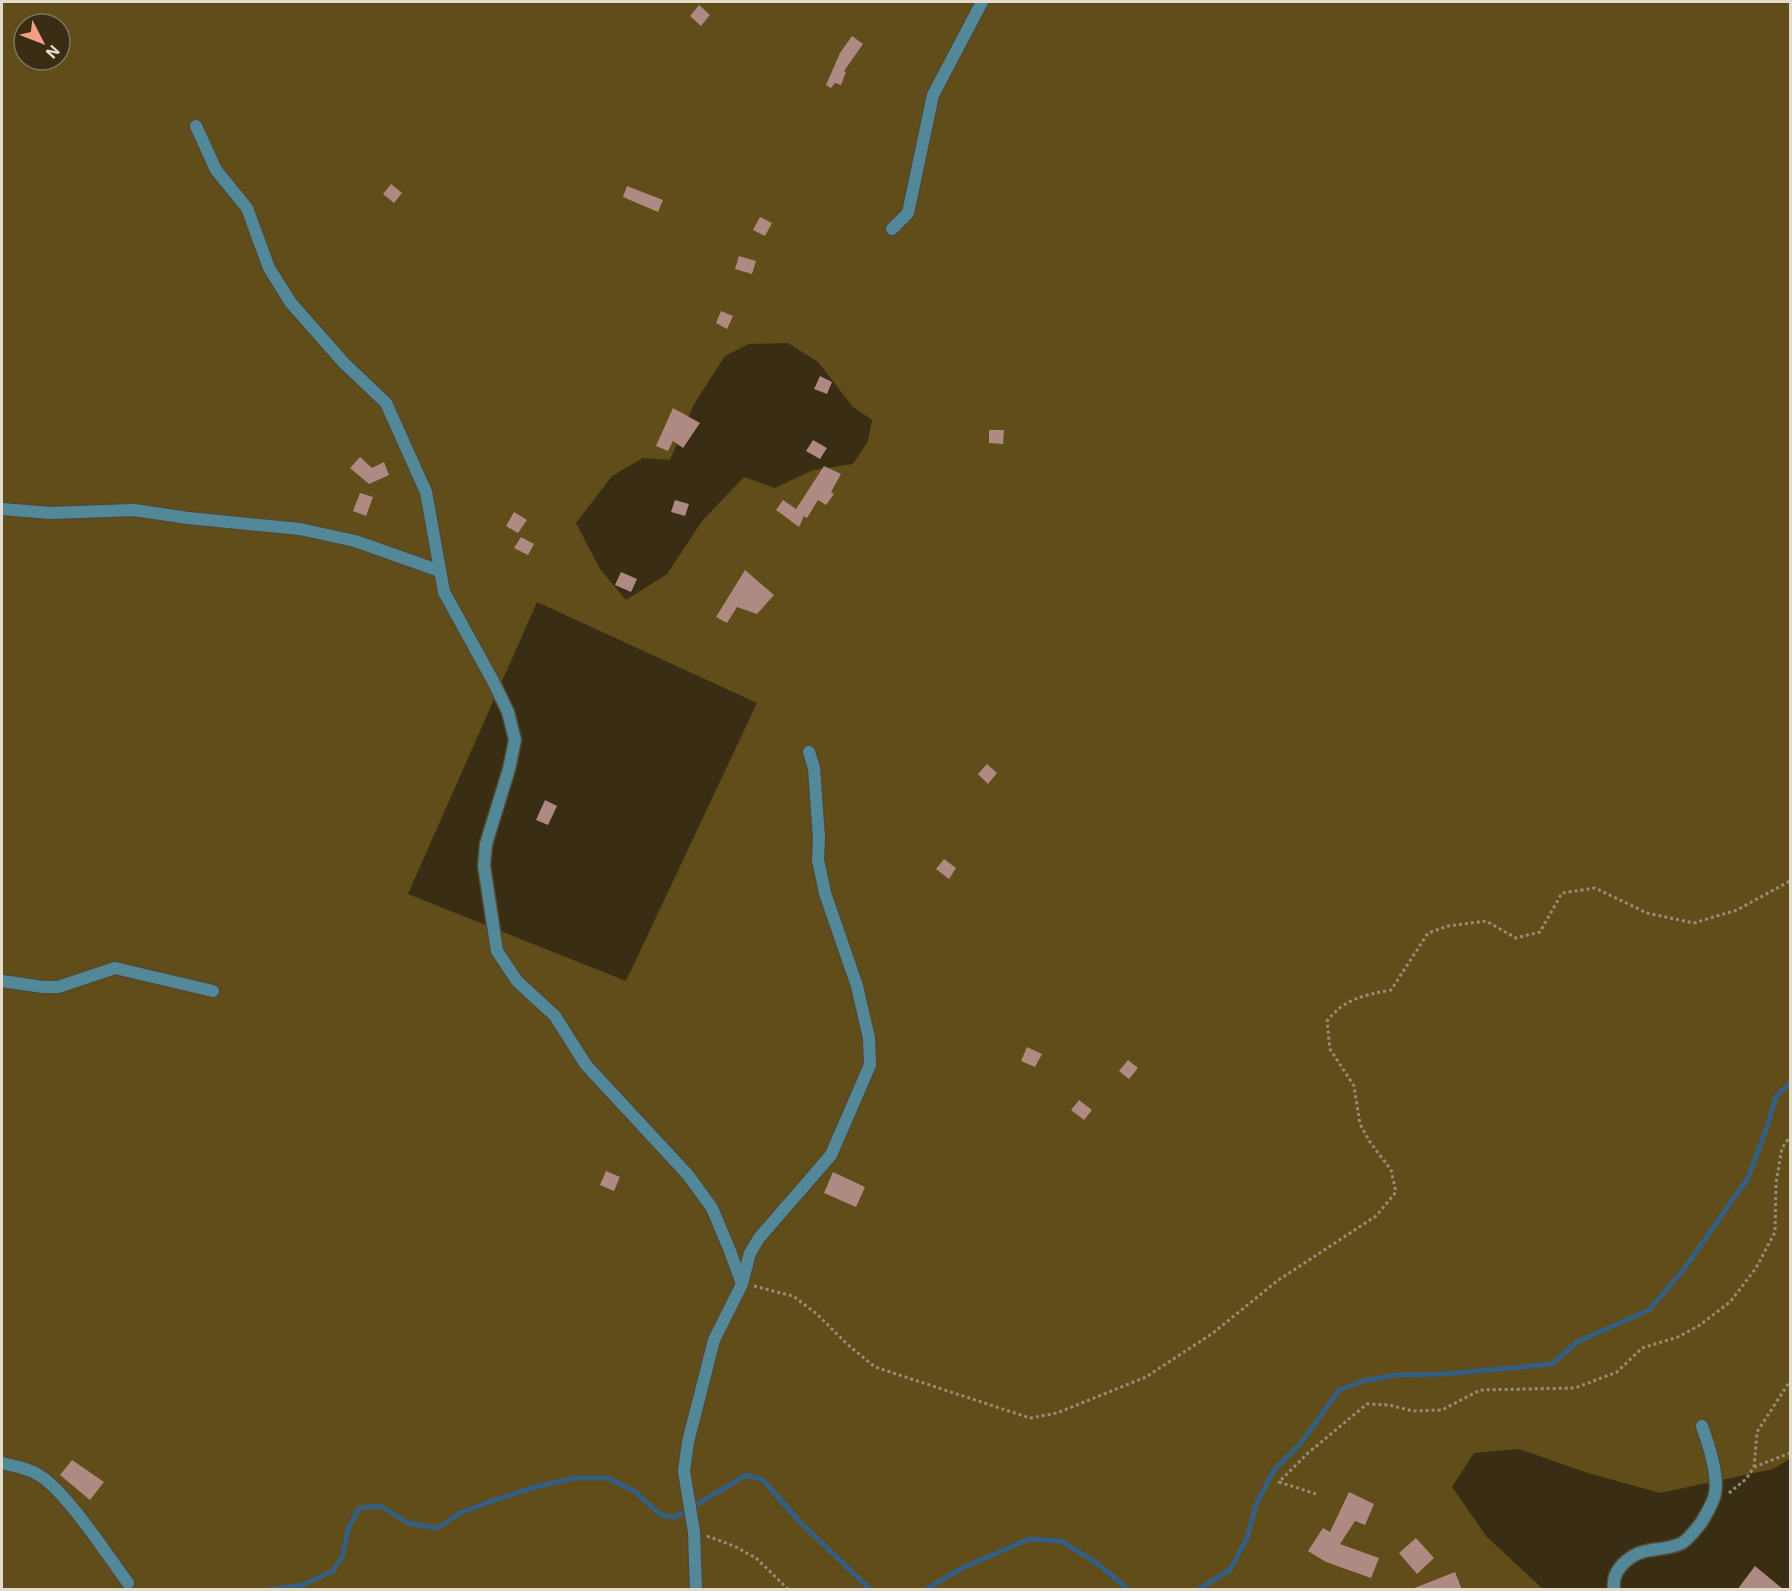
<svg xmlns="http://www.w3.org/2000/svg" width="1792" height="1591" viewBox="0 0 1792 1591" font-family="'IBM Plex Sans',sans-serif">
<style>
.green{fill:#604d19;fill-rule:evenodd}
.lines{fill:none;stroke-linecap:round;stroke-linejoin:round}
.stream{stroke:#345f82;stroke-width:5}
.building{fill:#ae8a83}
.minor-casing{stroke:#544a31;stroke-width:15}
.path{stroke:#958d78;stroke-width:3;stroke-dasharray:3 3;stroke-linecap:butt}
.minor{stroke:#538898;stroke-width:12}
</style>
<rect width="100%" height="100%" fill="#392e13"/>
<path class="green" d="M 2,2 L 1790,2 L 1790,1459 L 1773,1469 L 1660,1493 L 1588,1473 L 1519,1449 L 1474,1453 L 1452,1487 L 1487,1537 L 1543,1589 L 2,1590 ZM 24,24 L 60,24 L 60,60 L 24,60 ZM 788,343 L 818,362 L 853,407 L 872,420 L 868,441 L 853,464 L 813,470 L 775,488 L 744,477 L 702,521 L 667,574 L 626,600 L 600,569 L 576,523 L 612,476 L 643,458 L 670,460 L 694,404 L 725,356 L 749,344 ZM 537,602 L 757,703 L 626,981 L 408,894 Z"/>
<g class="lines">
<path class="stream" d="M 267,1590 L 303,1585 L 333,1571 L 343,1555 L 348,1529 L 359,1508 L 381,1506 L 408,1523 L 437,1528 L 460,1513 L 489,1502 L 535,1487 L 575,1478 L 608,1478 L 634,1491 L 661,1515 L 676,1517 L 746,1475 L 763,1480 L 800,1522 L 871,1590
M 925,1590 L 960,1569 L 1029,1539 L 1061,1541 L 1097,1563 L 1129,1590
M 1197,1590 L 1230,1570 L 1247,1538 L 1256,1505 L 1274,1470 L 1301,1443 L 1339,1390 L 1363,1381 L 1396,1375 L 1445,1374 L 1552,1364 L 1577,1342 L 1649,1310 L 1684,1269 L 1748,1178 L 1766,1130 L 1776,1097 L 1790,1083"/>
</g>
<path class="building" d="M 699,5 L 710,15 L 701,26 L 690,16 Z
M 852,36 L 863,44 L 844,71 L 846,72 L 841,85 L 835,83 L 831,88 L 826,85 L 840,53 Z
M 391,184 L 402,193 L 394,203 L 383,194 Z
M 627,186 L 663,200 L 658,212 L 623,197 Z
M 760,217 L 772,223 L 765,236 L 753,230 Z
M 739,256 L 756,261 L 752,274 L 735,269 Z
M 721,311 L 733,316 L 727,329 L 716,323 Z
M 820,376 L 832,382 L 827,394 L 814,389 Z
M 673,408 L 700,423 L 683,448 L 673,441 L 668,451 L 656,446 Z
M 989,430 L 1004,430 L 1003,444 L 989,443 Z
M 813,440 L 827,448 L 820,459 L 806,451 Z
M 360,457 L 372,468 L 384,462 L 389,475 L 369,484 L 350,468 Z
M 824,466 L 841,474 L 831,492 L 834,494 L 826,505 L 818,500 L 807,518 L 804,516 L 799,527 L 776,510 L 783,500 L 796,509 Z
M 360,493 L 373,497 L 366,516 L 353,511 Z
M 675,500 L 689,504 L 685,516 L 671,512 Z
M 514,512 L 527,520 L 518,533 L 506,526 Z
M 521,537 L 534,544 L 528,555 L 514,548 Z
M 745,570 L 774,595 L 757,614 L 737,607 L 727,623 L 716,617 Z
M 621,572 L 637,579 L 631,592 L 615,585 Z
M 987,764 L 997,773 L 988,784 L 978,774 Z
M 545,800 L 557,806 L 548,825 L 536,820 Z
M 944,859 L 956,868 L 949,879 L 936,869 Z
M 1027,1047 L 1042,1054 L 1035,1067 L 1021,1061 Z
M 1128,1060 L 1138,1068 L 1129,1079 L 1119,1071 Z
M 1079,1100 L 1092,1110 L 1084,1120 L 1071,1110 Z
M 606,1171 L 620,1177 L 614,1191 L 600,1185 Z
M 833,1172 L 865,1187 L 856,1207 L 824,1193 Z
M 72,1460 L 104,1482 L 90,1500 L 60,1475 Z
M 1349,1492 L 1374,1504 L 1365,1525 L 1355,1521 L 1340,1544 L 1379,1558 L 1371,1578 L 1326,1562 L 1308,1551 L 1323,1528 L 1330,1532 Z
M 1416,1538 L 1434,1558 L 1417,1574 L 1399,1553 Z
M 1755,1566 L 1784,1590 L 1737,1590 Z
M 1455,1572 L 1462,1590 L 1412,1590 L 1412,1589 Z"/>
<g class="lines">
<defs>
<path id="minor" d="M 196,126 L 216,170 L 247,208 L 269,268 L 291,303 L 344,363 L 386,403 L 426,492 L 444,592 L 493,681 L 508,712 L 515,740 L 509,769 L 486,844 L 484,866 L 497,951 L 517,981 L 555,1016 L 586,1065 L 688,1175 L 712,1208 L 730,1251 L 742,1284 L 714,1340 L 688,1442 L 684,1471 L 694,1532 L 696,1590
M 892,229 L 908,213 L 933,95 L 982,2
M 2,509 L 51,513 L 134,510 L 188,518 L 300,529 L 355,541 L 440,571
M 2,981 L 43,987 L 58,987 L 115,968 L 213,991
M 742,1284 L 750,1253 L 759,1238 L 831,1155 L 870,1065 L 869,1038 L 857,986 L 825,893 L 818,860 L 819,838 L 814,768 L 809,752
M 2,1463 C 13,1466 27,1468 37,1474 C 64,1488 108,1556 128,1583
M 1614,1590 C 1613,1579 1615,1573 1622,1565 C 1643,1543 1660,1554 1682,1543 C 1690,1538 1695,1530 1701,1523 C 1706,1514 1713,1504 1715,1494 C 1719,1475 1708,1443 1702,1426"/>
</defs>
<use href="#minor" class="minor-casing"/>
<path class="path" d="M 754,1286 L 793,1296 L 817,1314 L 847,1344 L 875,1367 L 1030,1418 L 1057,1413 L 1146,1377 L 1213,1333 L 1277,1281 L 1376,1216 L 1396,1192 L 1391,1170 L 1370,1142 L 1360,1124 L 1354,1086 L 1330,1049 L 1327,1021 C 1344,999 1364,995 1391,990 L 1428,933 L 1448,926 L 1486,921 L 1516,938 L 1540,932 L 1562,893 L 1595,888 L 1647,913 L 1694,923 L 1737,910 L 1790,881
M 1754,1467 L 1790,1453
M 1729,1493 L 1746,1479 L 1754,1467 L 1757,1432 L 1790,1381
M 1316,1494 L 1279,1482 L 1308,1453 L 1367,1404 L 1389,1405 L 1413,1411 L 1442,1410 L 1480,1390 L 1575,1388 L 1617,1372 L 1642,1348 L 1678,1337 L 1700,1325 L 1730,1302 L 1756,1268 L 1775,1232 L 1776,1183 L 1782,1148 L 1790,1137
M 707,1536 L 734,1546 L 756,1558 L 789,1590"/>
<use href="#minor" class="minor"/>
</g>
<rect width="1792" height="1591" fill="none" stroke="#e3dccc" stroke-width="6"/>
<g transform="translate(42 42) rotate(132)"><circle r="28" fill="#392e13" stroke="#7d745d" stroke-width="1.5"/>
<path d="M0-4.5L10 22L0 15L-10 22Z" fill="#f49e8a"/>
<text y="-9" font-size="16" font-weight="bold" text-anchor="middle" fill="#e3dccc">N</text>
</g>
</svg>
